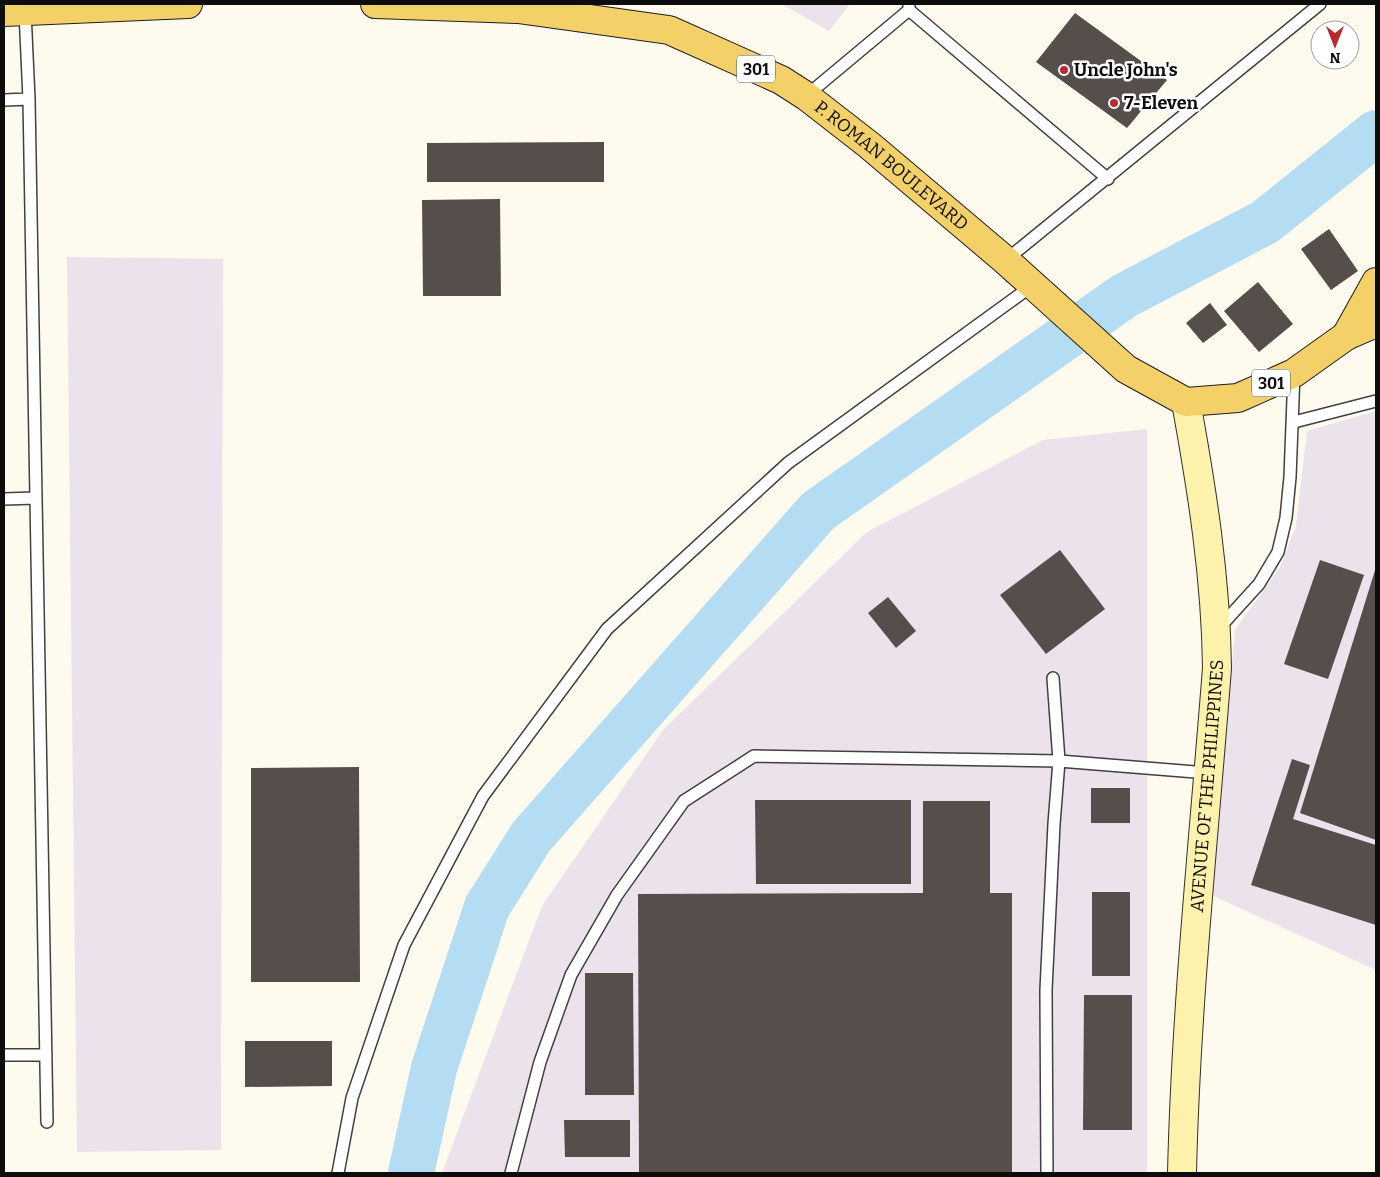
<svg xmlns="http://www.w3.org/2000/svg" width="1380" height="1177" viewBox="0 0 1380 1177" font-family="Bitter,serif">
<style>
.industrial{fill:#ebe2ec}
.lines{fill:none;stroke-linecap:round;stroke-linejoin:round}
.river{stroke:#b4ddf4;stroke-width:46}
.building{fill:#564e4a}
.service-casing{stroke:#404040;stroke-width:14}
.secondary-casing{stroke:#2f2f2f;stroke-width:30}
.primary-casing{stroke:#1e1e1e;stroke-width:30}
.service{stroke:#fff;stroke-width:11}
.secondary{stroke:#fcf2ab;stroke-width:28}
.primary{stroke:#f4d168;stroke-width:28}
.poi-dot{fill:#b92932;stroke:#fff;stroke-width:2}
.labels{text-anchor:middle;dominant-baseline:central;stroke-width:5;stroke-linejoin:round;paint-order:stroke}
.shield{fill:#fff;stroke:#565656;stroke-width:1}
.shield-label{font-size:16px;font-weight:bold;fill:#0d0d0d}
.poi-label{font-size:18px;font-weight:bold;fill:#0d0d0d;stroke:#fff;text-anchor:start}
.street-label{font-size:18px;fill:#0d0d0d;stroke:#fff}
</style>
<rect width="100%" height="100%" fill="#fefbee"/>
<path class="industrial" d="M 782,4 L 850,4 L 829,31 Z
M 67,257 L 223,259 L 221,1150 L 77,1152 Z
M 1376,411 L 1376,970 L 1211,895 L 1235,630 L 1280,567 L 1296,526 L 1307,431 Z
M 1147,429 L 1147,1173 L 442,1173 L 542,906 L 663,730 L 867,532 L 1043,440 Z"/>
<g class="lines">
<path class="river" d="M 411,1173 L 434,1068 L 487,907 L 531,837 L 818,511 L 1124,296 L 1265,222 L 1376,133"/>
</g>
<path class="building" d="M 1075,13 L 1167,80 L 1127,128 L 1036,62 Z
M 604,142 L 604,182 L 427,182 L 427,143 Z
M 500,199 L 501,296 L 423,296 L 422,200 Z
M 1329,229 L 1358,271 L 1331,290 L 1301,249 Z
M 1258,282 L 1293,324 L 1259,352 L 1224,311 Z
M 1210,303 L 1227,325 L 1203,343 L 1186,323 Z
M 1060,550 L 1105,609 L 1046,654 L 1000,595 Z
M 1320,560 L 1364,575 L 1328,679 L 1284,664 Z
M 1376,567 L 1376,840 L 1300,813 Z
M 888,597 L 916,631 L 896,648 L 868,613 Z
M 1292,759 L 1310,765 L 1293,819 L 1376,845 L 1376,925 L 1251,885 Z
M 359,767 L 360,982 L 251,982 L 251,768 Z
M 1091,788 L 1130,788 L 1130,823 L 1091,823 Z
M 755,800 L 911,800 L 911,884 L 756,884 Z
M 923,801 L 990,801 L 990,893 L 1012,893 L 1012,1173 L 639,1173 L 638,894 L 923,893 Z
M 1092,892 L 1130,892 L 1130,976 L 1092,976 Z
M 585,973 L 633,973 L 634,1095 L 585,1095 Z
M 1084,995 L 1132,995 L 1132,1130 L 1083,1130 Z
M 245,1041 L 332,1041 L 332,1086 L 245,1087 Z
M 564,1120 L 630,1120 L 630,1157 L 565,1157 Z"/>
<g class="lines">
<defs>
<path id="service" d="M 909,10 L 1108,179
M 25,12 L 29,99 L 36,498
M 806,96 L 909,10 L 909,4
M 4,100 L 29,99
M 1006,260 L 1320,4
M 1294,422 L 1376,401
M 4,499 L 36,498 L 47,1122
M 1219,628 L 1259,584 L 1278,552 L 1286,518 L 1290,477 L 1294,373
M 4,1055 L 46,1055
M 338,1173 L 352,1098 L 404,945 L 483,796 L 607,629 L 788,463 L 1033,285
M 511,1173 L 540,1062 L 571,975 L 617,895 L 684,801 L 754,756 L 1059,761 L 1208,773
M 1047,1173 L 1046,990 L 1054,824 L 1059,761 L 1053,678"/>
<g id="secondary">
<path id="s1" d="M 1182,1173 C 1186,1004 1204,836 1217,668 C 1216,578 1202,490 1186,402"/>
</g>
<g id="primary">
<path id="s2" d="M 375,4 L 518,9 L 669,30 L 781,80 L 806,96 L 869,145 L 1005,260 L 1126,369 L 1186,402 L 1238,398 L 1294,373 L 1346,336 L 1376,323"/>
<path d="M 4,12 L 188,4"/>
<path d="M 1346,336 L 1376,282"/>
</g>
</defs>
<use href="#service" class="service-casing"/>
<use href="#secondary" class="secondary-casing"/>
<use href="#primary" class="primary-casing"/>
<use href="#service" class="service"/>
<use href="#secondary" class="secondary"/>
<use href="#primary" class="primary"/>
</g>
<g class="poi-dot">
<circle cx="1064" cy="70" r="5"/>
<circle cx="1114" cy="103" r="5"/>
</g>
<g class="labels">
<g class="shield">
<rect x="737" y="55.5" width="38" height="27" rx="4"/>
<rect x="1252" y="369.5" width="38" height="27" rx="4"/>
</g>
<g class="shield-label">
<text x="756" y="69">301</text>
<text x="1271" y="383">301</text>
</g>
<g class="poi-label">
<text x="1074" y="70">Uncle John's</text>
<text x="1124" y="103">7-Eleven</text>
</g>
<g class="street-label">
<text stroke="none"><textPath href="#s2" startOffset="558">P. ROMAN BOULEVARD</textPath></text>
<text stroke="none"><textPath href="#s1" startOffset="388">AVENUE OF THE PHILIPPINES</textPath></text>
</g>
</g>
<rect width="1380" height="1177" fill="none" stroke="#0d0d0d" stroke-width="10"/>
<g transform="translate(1335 45) rotate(180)"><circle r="24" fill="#ffffff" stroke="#9e9e9e"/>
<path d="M0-4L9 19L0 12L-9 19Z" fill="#b92932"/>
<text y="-8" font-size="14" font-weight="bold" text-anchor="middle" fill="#0d0d0d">N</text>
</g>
</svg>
